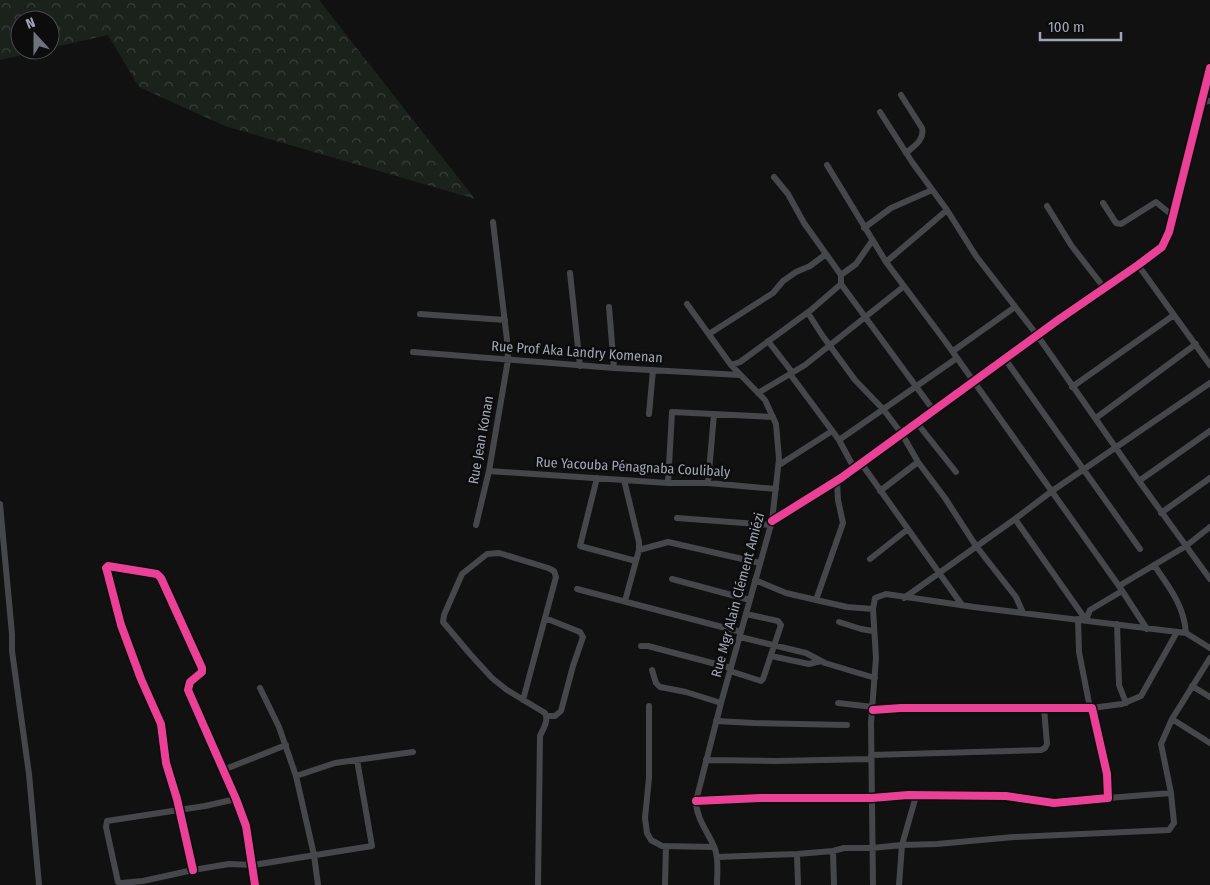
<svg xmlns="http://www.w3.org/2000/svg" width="1210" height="885" viewBox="0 0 1210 885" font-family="'Fira Sans Condensed',sans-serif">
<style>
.forest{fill:url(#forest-crowns)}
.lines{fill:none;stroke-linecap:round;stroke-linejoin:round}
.minor{stroke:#45474b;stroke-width:6}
.cycleway-casing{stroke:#0c0c0d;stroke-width:11}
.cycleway{stroke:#ea4096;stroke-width:8}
.labels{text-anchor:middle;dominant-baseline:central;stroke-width:5;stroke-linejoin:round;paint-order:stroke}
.street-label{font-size:14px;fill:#a0a6b5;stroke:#0c0c0d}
</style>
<defs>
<pattern id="forest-crowns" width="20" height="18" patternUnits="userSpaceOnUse" patternTransform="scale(1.25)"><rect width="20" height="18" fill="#1b221c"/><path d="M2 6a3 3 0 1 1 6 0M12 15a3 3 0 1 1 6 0" fill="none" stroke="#393f3b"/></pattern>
</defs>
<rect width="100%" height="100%" fill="#111112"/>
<path class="forest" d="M 0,0 L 319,0 L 475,199 L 225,126 L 139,87 L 108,35 L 50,48 L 50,20 L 20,20 L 20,50 L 43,50 L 0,60 Z"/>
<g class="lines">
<path class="minor" d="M 901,95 L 922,128 C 925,140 914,146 906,153
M 1203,102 L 1210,101
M 880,112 L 912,162 L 947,210 L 976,256 L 1037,335 L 1139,481 L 1210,579
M 827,165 L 886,262 L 945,341 L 1119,586 L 1147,629
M 1103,203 L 1116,223 L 1121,224 L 1156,202 L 1173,216
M 1047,206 L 1071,245 L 1105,289
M 864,228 L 891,208 L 932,190
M 886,262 L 947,210
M 1138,265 L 1210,365
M 570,273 L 580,366
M 841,275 L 856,264 L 872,241
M 841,284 L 934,411
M 687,304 L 731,365 L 765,400 L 776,424 L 779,459 L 772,521 L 721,703 L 696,801 C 696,819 709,833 715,849 C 719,860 717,873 717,885
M 609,307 L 614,368
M 808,313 L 822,335 L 855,380 L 883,409 L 902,434 L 918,462 L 945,498 L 976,546 L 1016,597 L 1023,613
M 420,314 L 505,320
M 709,334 L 773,293 L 783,281 L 796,272 L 810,266 L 826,254
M 768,341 L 792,372
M 953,351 L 1015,307
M 413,352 L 614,368 L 740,375
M 1005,359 L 1140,549
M 731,365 L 740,362 L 811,310 L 841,284 L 841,275 L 804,223 L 788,194 L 774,177
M 790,374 L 805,365 L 903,287
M 1072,387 L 1174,315
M 758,393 L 790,374 L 839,440 L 854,468
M 649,414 L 653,370
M 1096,418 L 1196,344
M 917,423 L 956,472
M 839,440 L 957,358
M 861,463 L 962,605
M 779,465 L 832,431
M 489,471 L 668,483 L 708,483 L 776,489
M 597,478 L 580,546 L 636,561
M 624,480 L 639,542 L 639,550 L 625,601
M 837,481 L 838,500 L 843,523 L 816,600 L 847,607 L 873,609
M 1139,481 L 1210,431
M 668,483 L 672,412 L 773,417
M 708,483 L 714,414
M 880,491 L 918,462
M 0,504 L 12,634 L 12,651 L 29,774 L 39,885
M 1161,513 L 1210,478
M 677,518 L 771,525
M 1015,519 L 1086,620
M 772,521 L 841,478 L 1058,320 L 1138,265 L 1162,247 L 1169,232 L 1210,68
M 476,525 L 489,471 L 508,360 L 507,340 L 493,222
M 639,550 L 668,542 L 760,563
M 870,559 L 908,529
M 1154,565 C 1169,587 1184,605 1186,633
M 672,579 L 750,600
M 755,580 L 786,593 L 816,600
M 1119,586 L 1186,546 L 1210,527
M 577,589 L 741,632
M 904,598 L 1015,519 L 1052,491 L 1210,383
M 545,618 L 580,632 L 583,637 L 573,666 L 561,711 L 555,716 L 547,716
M 1078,619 L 1079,652 L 1090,708
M 1086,620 L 1090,610 L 1122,591
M 839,622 L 861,629 L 873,631
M 1117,624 L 1119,685 L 1126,703
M 740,637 L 806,653 L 825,663 L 875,678
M 641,646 L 648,646 L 731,668
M 771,656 L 809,664 L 821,661
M 652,670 L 656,683 L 660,687 L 686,692 L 721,703
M 730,671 L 761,681 L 763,679 L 781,625 L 778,621 L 746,614
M 1192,686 L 1210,697
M 260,688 L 279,727 L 296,776 L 314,855 L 318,885
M 523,700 L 556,577 L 554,571 L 548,568 L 499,553 L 487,554 L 462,574 L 444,615 L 443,622 L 470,654 L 492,678 L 507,690 L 545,713 C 549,721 543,729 540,736 L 538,885
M 838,703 L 873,707
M 649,706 L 649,778 L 645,818 L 647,833 L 651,840 L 662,846 L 714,847
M 1092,708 L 1122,704 L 1141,696 L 1177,632
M 1172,719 L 1210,743
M 716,721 L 754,723 L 847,725
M 871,755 L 1041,750 L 1045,748 L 1047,744 L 1044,708
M 706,760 L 776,761 L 871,759
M 223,770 L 286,745
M 296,776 L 335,763 L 413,752
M 1108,798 L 1171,793
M 236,799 L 205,806 L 107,821 L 106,827 L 118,882 L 121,883 L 143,881 L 193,870 L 229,864 L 253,865 L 372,846 L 357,760
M 696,801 L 760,798 L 872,798 L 908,795 L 1006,796 L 1054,803 L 1108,798 L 1107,774 L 1092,708 L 901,708 L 873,710
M 833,851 L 834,885
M 797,854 L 798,885
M 717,857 L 797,854 L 833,851 L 844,848 L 872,848 L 902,845 L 937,844 L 1014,837 L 1169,830 L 1174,823 L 1171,793 L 1161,744 L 1172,719 L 1210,658
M 193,870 L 177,799 L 166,763 L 161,724 L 141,679 L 121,625 L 107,571 L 106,568 L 108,566 L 157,574 L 161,578 L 202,668 L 202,672 L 190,682 L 188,690 L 236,799 L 246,826 L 255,885
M 665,885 L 666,846
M 873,885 L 871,723 L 876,658 L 873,609 L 875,598 L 886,594 L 974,607 L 1186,633 L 1210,648
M 899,885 L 902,845 L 916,796"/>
<defs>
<path id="cycleway" d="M 772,521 L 841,478 L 1058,320 L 1138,265 L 1162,247 L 1169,232 L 1210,68
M 696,801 L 760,798 L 872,798 L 908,795 L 1006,796 L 1054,803 L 1108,798 L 1107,774 L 1092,708 L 901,708 L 873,710
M 193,870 L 177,799 L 166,763 L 161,724 L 141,679 L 121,625 L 107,571 L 106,568 L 108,566 L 157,574 L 161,578 L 202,668 L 202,672 L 190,682 L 188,690 L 236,799 L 246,826 L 255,885"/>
</defs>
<use href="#cycleway" class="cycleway-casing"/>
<use href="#cycleway" class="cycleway"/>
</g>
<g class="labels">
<g class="street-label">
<text transform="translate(577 352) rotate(4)">Rue Prof Aka Landry Komenan</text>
<text transform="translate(481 440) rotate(-80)">Rue Jean Konan</text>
<text transform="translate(633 467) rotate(3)">Rue Yacouba Pénagnaba Coulibaly</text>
<text transform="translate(738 595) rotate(-75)">Rue Mgr Alain Clément Amiézi</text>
</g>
</g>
<g transform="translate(35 35) rotate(339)"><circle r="24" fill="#0c0c0d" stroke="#474a50"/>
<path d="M0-4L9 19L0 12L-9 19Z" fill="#6e727c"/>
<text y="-8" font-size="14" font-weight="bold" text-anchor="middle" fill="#a0a6b5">N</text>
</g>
<path d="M1040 32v8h81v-8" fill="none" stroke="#a0a6b5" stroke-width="2.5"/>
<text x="1048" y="32" font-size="15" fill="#a0a6b5" stroke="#0c0c0d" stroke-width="4" paint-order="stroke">100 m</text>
</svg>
